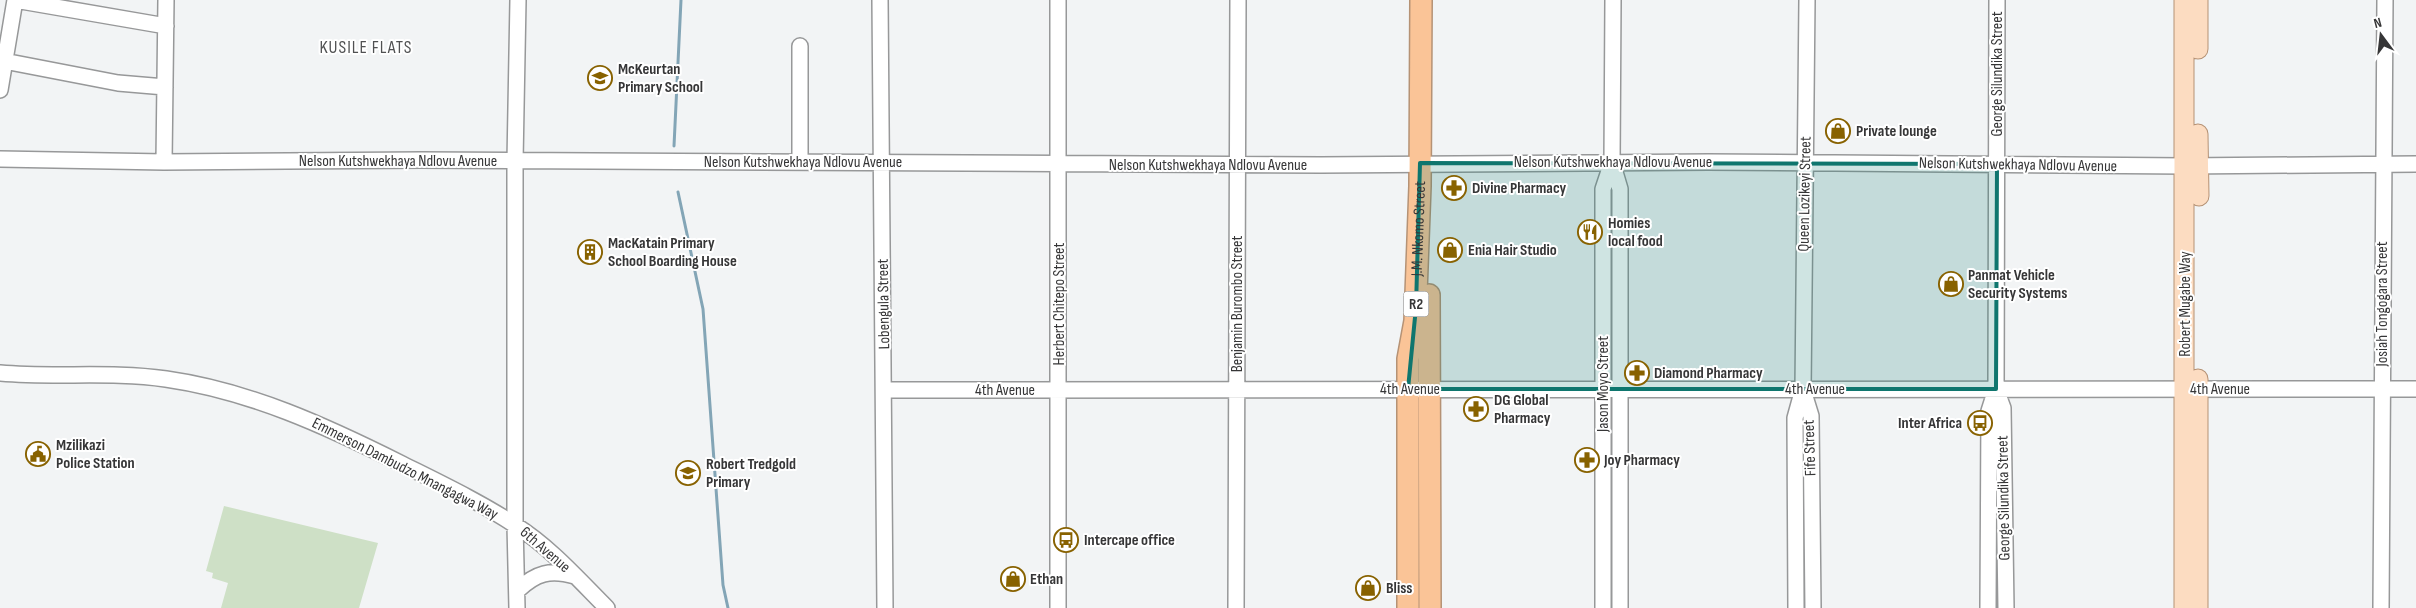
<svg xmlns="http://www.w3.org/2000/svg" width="2416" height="608" viewBox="0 0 2416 608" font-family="'Sofia Sans Condensed',sans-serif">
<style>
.green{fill:#cee0c6}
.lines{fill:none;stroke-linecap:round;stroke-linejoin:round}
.stream{stroke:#83a5b6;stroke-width:3}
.minor-casing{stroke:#979899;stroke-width:18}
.major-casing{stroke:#b59275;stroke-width:21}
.highway-casing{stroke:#b59275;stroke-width:24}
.minor{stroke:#fff;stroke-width:15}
.major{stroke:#fcdcc1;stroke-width:19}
.highway{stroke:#fac497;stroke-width:21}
.marked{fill:#0f766e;fill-opacity:0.2;stroke:#0f766e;stroke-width:4;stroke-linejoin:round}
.labels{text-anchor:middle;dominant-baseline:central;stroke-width:4;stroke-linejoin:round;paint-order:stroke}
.shield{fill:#fff;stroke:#727273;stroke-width:1}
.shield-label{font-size:15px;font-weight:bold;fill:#363637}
.poi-label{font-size:16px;font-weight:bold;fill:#363637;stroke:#fff;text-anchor:start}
.street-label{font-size:16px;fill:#363637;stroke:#fff}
.neighbourhood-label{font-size:18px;letter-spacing:1px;fill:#505152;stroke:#fff}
</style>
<rect width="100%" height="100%" fill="#f2f4f5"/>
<path class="green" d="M 224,506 L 378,543 L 359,608 L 221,608 L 228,583 L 212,578 L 213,573 L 206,571 Z"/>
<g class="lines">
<path class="stream" d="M 674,146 L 681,0
M 678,192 L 703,309 L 723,585 L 728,608"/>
<defs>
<path id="minor" d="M 15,0 L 166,26
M 880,0 L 885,608
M 1058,0 L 1058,608
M 1613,0 L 1612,162 L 1620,189 L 1620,608
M 4,61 L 118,83 L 165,87
M 0,90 L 15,0
M 0,159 L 164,162 L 422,160 L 1321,165 L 1708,162 L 2185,166 L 2416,164
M 164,162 L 166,0
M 800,162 L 800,46
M 0,373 C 55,378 111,371 166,379 C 250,391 326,426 402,464 C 440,483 480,502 515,525 C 550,547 578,579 607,608
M 1996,389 L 2003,408 L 2006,608
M 885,390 L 2416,389
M 1803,390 L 1811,416 L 1813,608
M 518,590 C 536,573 550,569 575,576
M 517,608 L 515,525 L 515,161 L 518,0
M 1236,608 L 1238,0
M 1603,608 L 1603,189 L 1612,162
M 1796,608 L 1795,418 L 1803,389 L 1807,0
M 1988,608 L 1989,411 L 1996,389 L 1997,0
M 2381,608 L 2385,0"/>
<path id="major" d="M 2198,0 L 2198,49
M 2198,134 L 2199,196
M 2184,608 L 2184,0
M 2198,608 L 2198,379"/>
<g id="highway">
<path d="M 1429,295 L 1430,608"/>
<path id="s1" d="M 1408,608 L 1408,359 L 1415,321 L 1420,186 L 1421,0"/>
</g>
</defs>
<use href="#minor" class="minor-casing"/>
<use href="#major" class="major-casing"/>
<use href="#highway" class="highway-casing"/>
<use href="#minor" class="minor"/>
<use href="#major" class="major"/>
<use href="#highway" class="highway"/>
</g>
<path class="marked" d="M 1420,163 L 1997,164 L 1996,389 L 1408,389 L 1416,307 Z"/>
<defs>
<symbol id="school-ring" viewBox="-11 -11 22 22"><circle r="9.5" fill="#fff" stroke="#886200" stroke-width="1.5"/><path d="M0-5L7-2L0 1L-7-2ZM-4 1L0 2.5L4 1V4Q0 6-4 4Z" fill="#886200"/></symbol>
<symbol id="shop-ring" viewBox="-11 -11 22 22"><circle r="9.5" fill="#fff" stroke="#886200" stroke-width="1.5"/><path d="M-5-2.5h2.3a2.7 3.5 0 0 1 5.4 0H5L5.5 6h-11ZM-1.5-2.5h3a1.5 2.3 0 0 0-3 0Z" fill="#886200"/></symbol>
<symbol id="pharmacy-ring" viewBox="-11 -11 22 22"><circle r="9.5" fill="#fff" stroke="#886200" stroke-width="1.5"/><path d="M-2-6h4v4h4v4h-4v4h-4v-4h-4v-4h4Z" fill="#886200"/></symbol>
<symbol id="restaurant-ring" viewBox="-11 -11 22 22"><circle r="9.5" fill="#fff" stroke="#886200" stroke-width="1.5"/><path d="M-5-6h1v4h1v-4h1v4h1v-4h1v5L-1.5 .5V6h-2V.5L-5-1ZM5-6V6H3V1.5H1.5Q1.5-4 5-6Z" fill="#886200"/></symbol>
<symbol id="building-ring" viewBox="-11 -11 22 22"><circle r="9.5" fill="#fff" stroke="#886200" stroke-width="1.5"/><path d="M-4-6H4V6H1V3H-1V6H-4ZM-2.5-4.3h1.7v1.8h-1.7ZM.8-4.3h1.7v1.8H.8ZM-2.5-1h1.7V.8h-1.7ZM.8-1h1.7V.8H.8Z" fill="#886200"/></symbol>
<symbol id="bus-ring" viewBox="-11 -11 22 22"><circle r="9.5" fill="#fff" stroke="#886200" stroke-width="1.5"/><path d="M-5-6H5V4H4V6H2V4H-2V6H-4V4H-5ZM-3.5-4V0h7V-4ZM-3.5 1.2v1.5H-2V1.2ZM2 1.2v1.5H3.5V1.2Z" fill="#886200"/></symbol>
<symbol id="civic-ring" viewBox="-11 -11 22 22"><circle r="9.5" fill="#fff" stroke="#886200" stroke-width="1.5"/><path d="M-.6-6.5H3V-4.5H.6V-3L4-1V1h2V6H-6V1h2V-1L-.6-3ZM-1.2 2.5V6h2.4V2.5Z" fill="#886200"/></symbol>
</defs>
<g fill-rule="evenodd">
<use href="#school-ring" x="586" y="64" width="28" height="28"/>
<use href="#shop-ring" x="1824" y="117" width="28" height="28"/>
<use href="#pharmacy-ring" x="1440" y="174" width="28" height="28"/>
<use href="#restaurant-ring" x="1576" y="218" width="28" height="28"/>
<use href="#shop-ring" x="1436" y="236" width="28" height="28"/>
<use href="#building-ring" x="576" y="238" width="28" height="28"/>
<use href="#shop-ring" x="1937" y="270" width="28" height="28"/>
<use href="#pharmacy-ring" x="1623" y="359" width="28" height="28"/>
<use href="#pharmacy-ring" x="1462" y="395" width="28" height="28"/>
<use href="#bus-ring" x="1966" y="409" width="28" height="28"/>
<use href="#civic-ring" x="24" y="440" width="28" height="28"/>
<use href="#pharmacy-ring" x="1573" y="446" width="28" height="28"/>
<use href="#school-ring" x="674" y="459" width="28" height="28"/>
<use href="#bus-ring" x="1052" y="526" width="28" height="28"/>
<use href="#shop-ring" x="999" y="565" width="28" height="28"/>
<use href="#shop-ring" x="1354" y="574" width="28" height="28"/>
</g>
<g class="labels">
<rect class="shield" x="1403.5" y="291.5" width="25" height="25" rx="4"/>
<g class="shield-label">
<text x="1416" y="304">R2</text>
</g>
<g class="poi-label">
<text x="618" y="69">McKeurtan<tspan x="618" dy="18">Primary School</tspan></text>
<text x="1856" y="131">Private lounge</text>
<text x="1472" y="188">Divine Pharmacy</text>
<text x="1608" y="223">Homies<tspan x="1608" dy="18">local food</tspan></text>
<text x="608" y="243">MacKatain Primary<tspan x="608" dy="18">School Boarding House</tspan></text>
<text x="1468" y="250">Enia Hair Studio</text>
<text x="1968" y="275">Panmat Vehicle<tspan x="1968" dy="18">Security Systems</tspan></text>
<text x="1654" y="373">Diamond Pharmacy</text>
<text x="1494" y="400">DG Global<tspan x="1494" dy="18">Pharmacy</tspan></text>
<text x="1962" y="423" text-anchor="end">Inter Africa</text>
<text x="56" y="445">Mzilikazi<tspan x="56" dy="18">Police Station</tspan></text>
<text x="1604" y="460">Joy Pharmacy</text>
<text x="706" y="464">Robert Tredgold<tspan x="706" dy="18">Primary</tspan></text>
<text x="1084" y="540">Intercape office</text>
<text x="1030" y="579">Ethan</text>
<text x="1386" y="588">Bliss</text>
</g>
<g class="street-label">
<text transform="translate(1997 74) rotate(-90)">George Silundika Street</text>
<text x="398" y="161">Nelson Kutshwekhaya Ndlovu Avenue</text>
<text x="803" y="162">Nelson Kutshwekhaya Ndlovu Avenue</text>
<text x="1613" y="162">Nelson Kutshwekhaya Ndlovu Avenue</text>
<text x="1208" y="165">Nelson Kutshwekhaya Ndlovu Avenue</text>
<text transform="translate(2018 165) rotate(1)">Nelson Kutshwekhaya Ndlovu Avenue</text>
<text transform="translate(1805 194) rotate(-89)">Queen Lozikeyi Street</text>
<text stroke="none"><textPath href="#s1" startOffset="380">J.M. Nkomo Street</textPath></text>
<text transform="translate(884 304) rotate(-91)">Lobengula Street</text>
<text transform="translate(1059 304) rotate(-90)">Herbert Chitepo Street</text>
<text transform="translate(1237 304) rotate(-90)">Benjamin Burombo Street</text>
<text transform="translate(2185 304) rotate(-90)">Robert Mugabe Way</text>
<text transform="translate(2382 304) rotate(-90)">Josiah Tongogara Street</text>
<text transform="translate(1603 384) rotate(-90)">Jason Moyo Street</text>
<text x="1410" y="389">4th Avenue</text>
<text x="1815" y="389">4th Avenue</text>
<text x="2220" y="389">4th Avenue</text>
<text x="1005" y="390">4th Avenue</text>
<text transform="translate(1810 448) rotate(-92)">Fife Street</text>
<text transform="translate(405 469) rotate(27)">Emmerson Dambudzo Mnangagwa Way</text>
<text transform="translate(2004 498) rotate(-91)">George Silundika Street</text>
<text transform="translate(545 550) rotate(41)">6th Avenue</text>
</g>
<g class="neighbourhood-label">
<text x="366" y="47">KUSILE FLATS</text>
</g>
</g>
<g transform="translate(2381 35) rotate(345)" stroke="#ffffff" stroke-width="4" paint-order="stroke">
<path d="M0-4L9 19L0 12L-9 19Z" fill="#363637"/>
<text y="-8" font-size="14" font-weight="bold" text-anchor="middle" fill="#363637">N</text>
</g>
</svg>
